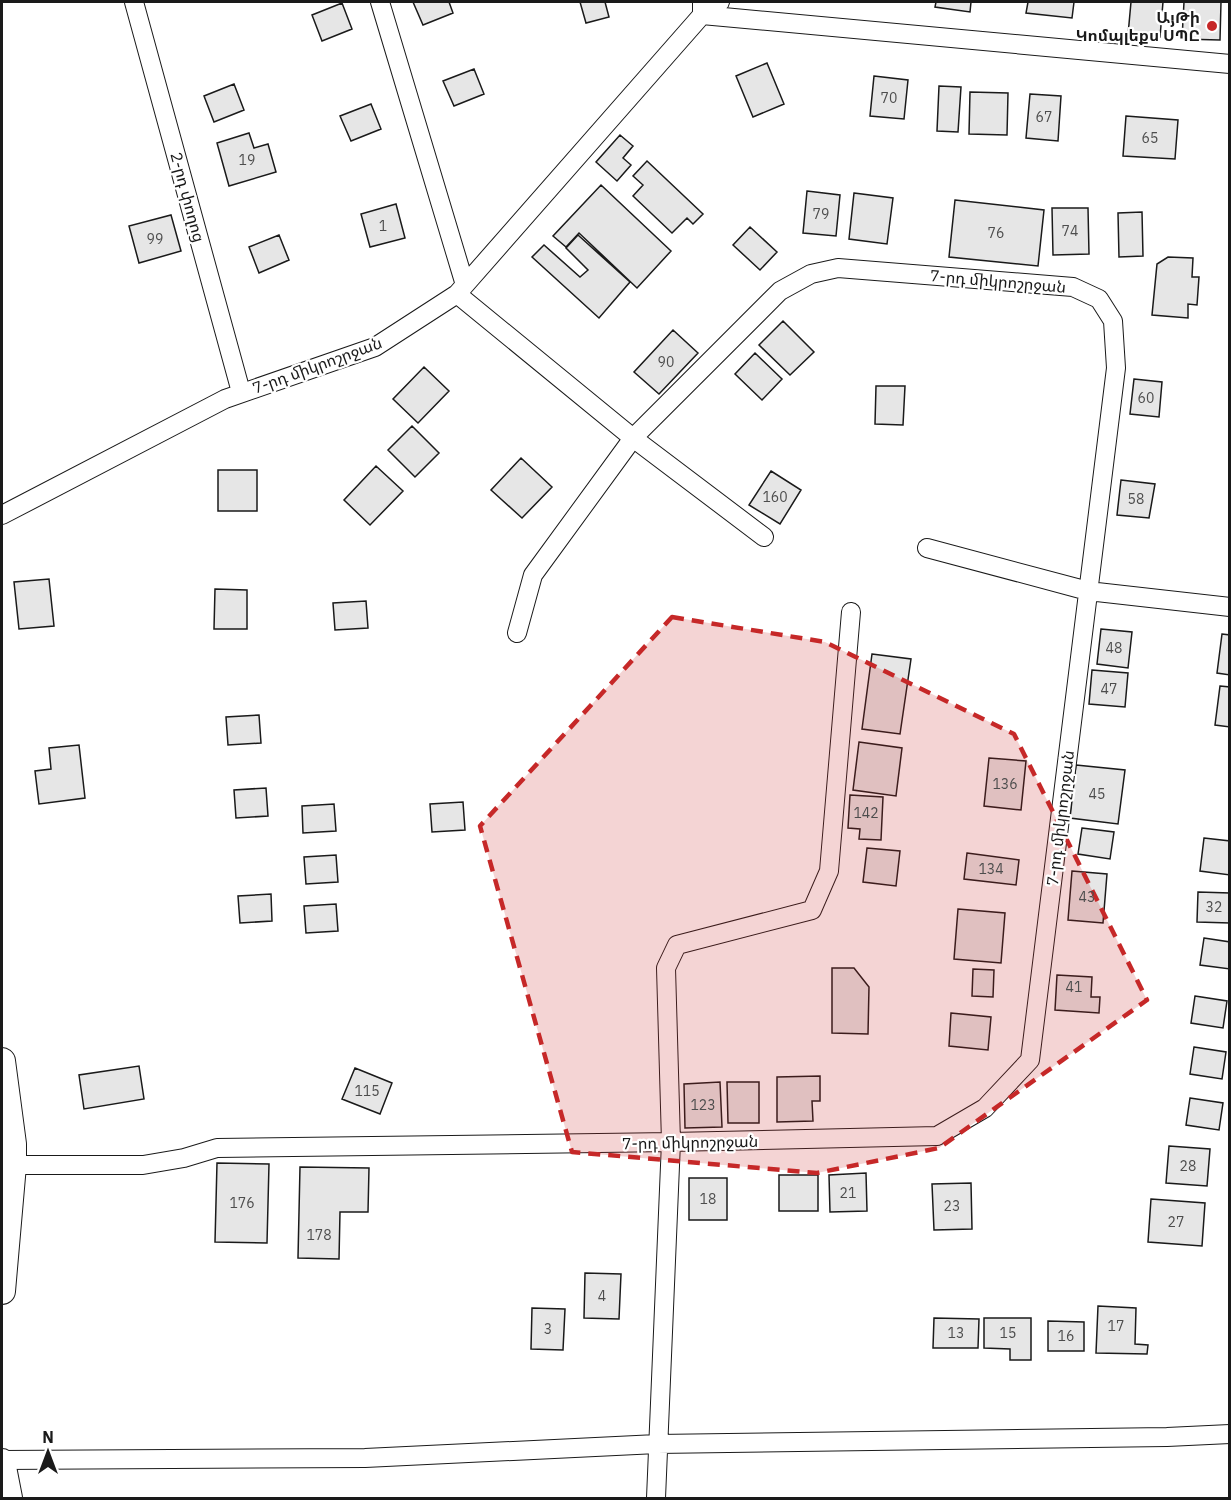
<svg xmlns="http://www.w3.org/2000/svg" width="1231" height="1500" viewBox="0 0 1231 1500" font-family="'IBM Plex Sans','Noto Sans Armenian',sans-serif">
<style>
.building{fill:#e6e6e6;stroke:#1a1a1a;stroke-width:1.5}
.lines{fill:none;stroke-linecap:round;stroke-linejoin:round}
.street-casing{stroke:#1a1a1a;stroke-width:20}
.secondary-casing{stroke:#1a1a1a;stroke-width:28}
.street{stroke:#fff;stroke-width:18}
.secondary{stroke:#fff;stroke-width:26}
.marked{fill:#c62828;fill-opacity:0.2;stroke:#c62828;stroke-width:4.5;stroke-dasharray:12 8;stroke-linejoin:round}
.poi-dot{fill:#c62828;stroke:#fff;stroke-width:2}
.labels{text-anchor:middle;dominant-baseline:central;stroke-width:4.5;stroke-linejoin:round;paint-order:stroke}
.number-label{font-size:14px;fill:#4d4d4d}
.poi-label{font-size:16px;font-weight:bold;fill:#1a1a1a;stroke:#fff;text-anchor:end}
.street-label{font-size:16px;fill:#1a1a1a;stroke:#fff}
</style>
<rect width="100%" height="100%" fill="#fff"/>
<path class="building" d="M 413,2 L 449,2 L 453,13 L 423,25 Z
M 580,2 L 605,2 L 609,17 L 586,23 Z
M 936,2 L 971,2 L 970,12 L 935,7 Z
M 1028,2 L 1074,2 L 1072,18 L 1026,13 Z
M 1131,2 L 1163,2 L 1160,37 L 1128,35 Z
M 1184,2 L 1221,2 L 1220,40 L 1182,39 Z
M 342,3 L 352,29 L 322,41 L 312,15 Z
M 767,63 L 784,104 L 753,117 L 736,76 Z
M 474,69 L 484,94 L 454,106 L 443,81 Z
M 874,76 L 908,80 L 904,119 L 870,116 Z
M 234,84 L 244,110 L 214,122 L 204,96 Z
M 939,86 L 961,87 L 958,132 L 937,131 Z
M 970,92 L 1008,93 L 1007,135 L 969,134 Z
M 1030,94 L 1061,96 L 1058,141 L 1026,138 Z
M 371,104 L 381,129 L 351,141 L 340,116 Z
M 1126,116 L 1178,120 L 1175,159 L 1123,156 Z
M 249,133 L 254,148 L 268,144 L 276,172 L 229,186 L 217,143 Z
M 620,135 L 633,146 L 623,158 L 631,165 L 617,181 L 596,162 Z
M 647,161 L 703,214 L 693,224 L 687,218 L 672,233 L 633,196 L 643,185 L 633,176 Z
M 601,185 L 671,251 L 637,288 L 579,233 L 566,247 L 553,236 Z
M 807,191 L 840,195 L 836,236 L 803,233 Z
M 854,193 L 893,198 L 887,244 L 849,239 Z
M 955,200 L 1044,210 L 1038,266 L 949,257 Z
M 396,204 L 405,238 L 370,247 L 361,214 Z
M 1052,208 L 1088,208 L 1089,254 L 1053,255 Z
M 1142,212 L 1143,256 L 1119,257 L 1118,213 Z
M 171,215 L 181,251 L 139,263 L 129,226 Z
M 750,227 L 777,252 L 760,270 L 733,245 Z
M 279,235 L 289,260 L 259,273 L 249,247 Z
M 578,235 L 630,282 L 599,318 L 532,257 L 544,245 L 580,277 L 588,270 L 566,248 Z
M 1168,257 L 1193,258 L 1192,277 L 1199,277 L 1197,305 L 1188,304 L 1188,318 L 1152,315 L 1157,264 Z
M 783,321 L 814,352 L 790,375 L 759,345 Z
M 673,330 L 698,353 L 659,394 L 634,372 Z
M 755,353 L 782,379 L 762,400 L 735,374 Z
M 424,367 L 449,391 L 418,423 L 393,399 Z
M 1134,379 L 1162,382 L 1159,417 L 1130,414 Z
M 876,386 L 905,386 L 903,425 L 875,424 Z
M 412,426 L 439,453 L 415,477 L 388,450 Z
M 521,458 L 552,487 L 522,518 L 491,490 Z
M 376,466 L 403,491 L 370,525 L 344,500 Z
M 218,470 L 257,470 L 257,511 L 218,511 Z
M 771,471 L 801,490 L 780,524 L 749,505 Z
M 1121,480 L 1155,484 L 1149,518 L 1117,515 Z
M 49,579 L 54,626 L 19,629 L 14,582 Z
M 215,589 L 247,590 L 247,629 L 214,629 Z
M 366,601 L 368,628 L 335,630 L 333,603 Z
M 1101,629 L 1132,632 L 1128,668 L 1097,664 Z
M 1222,634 L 1230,635 L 1230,675 L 1217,673 Z
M 872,654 L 911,659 L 900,734 L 862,729 Z
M 1092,670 L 1128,673 L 1125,707 L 1089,704 Z
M 1220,686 L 1230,687 L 1230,727 L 1215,725 Z
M 259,715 L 261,743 L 228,745 L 226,717 Z
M 859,742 L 902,748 L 896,796 L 853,790 Z
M 79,745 L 85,798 L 39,804 L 35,771 L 51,769 L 49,748 Z
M 989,758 L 1026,761 L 1021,810 L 984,806 Z
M 1076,765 L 1125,770 L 1118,824 L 1070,818 Z
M 266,788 L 268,816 L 236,818 L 234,790 Z
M 850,795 L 883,797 L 881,840 L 859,839 L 860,829 L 848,828 Z
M 463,802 L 465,830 L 432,832 L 430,804 Z
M 334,804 L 336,831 L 303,833 L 302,806 Z
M 1082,828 L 1114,832 L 1110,859 L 1078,854 Z
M 1204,838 L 1230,841 L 1230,875 L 1200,871 Z
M 867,848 L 900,851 L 896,886 L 863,882 Z
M 967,853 L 1019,860 L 1016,885 L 964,879 Z
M 336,855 L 338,882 L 306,884 L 304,857 Z
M 1072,871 L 1107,874 L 1103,923 L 1068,920 Z
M 1198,892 L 1230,893 L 1230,923 L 1197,922 Z
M 271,894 L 272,921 L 240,923 L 238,896 Z
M 336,904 L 338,931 L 306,933 L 304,906 Z
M 958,909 L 1005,913 L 1001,963 L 954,959 Z
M 1204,938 L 1230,942 L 1230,969 L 1200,965 Z
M 832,968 L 854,968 L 869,987 L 868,1034 L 832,1033 Z
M 973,969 L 994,970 L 993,997 L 972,996 Z
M 1057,975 L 1092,977 L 1091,997 L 1100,997 L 1099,1013 L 1055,1010 Z
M 1195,996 L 1227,1001 L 1223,1028 L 1191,1023 Z
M 951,1013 L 991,1017 L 988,1050 L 949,1046 Z
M 1194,1047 L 1226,1052 L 1222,1079 L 1190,1074 Z
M 139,1066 L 144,1099 L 84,1109 L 79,1075 Z
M 355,1068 L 392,1083 L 380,1114 L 342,1099 Z
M 820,1076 L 820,1101 L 812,1101 L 813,1121 L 777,1122 L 777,1077 Z
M 720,1082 L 722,1127 L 685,1128 L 684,1084 Z
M 727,1082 L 759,1082 L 759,1123 L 728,1123 Z
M 1190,1098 L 1223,1103 L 1219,1130 L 1186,1125 Z
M 1169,1146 L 1210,1149 L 1207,1186 L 1166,1183 Z
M 217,1163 L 269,1164 L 267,1243 L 215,1242 Z
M 300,1167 L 369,1168 L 368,1212 L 340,1212 L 339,1259 L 298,1258 Z
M 866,1173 L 867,1211 L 830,1212 L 829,1175 Z
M 779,1175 L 818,1175 L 818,1211 L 779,1211 Z
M 689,1178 L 727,1178 L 727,1220 L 689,1220 Z
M 971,1183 L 972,1229 L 934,1230 L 932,1184 Z
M 1151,1199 L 1205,1203 L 1202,1246 L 1148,1242 Z
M 585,1273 L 621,1274 L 619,1319 L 584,1318 Z
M 1098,1306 L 1136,1308 L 1135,1344 L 1148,1345 L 1147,1354 L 1096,1353 Z
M 532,1308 L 565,1309 L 563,1350 L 531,1349 Z
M 934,1318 L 979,1319 L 978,1348 L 933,1348 Z
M 984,1318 L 1031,1318 L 1031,1360 L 1010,1360 L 1010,1349 L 984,1348 Z
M 1048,1321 L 1084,1322 L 1084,1351 L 1048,1351 Z"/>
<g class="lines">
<defs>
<path id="street" d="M 134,2 L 241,392
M 380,2 L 465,285
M 702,2 L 702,15 L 720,2
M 457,294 L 633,438 L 764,537
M 2,515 L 225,399 L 375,347 L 457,294 L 702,15 L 1230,64
M 927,548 L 1088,591 L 1230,607
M 13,1165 L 143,1165 L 184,1158 L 217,1148 L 671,1142 L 937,1136 L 985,1108 L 1030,1060 L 1116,368 L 1113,321 L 1099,299 L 1073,287 L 838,268 L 811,274 L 780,291 L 633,438 L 533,575 L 517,633
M 2,1460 L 365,1458 L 657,1444 L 1167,1437 L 1230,1434
M 656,1498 L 671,1142 L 666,968 L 677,945 L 812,910 L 829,871 L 851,612"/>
<path id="secondary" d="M 2,1061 L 13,1144 L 13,1165 L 2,1291
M 2,1462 L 9,1498"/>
</defs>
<use href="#street" class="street-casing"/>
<use href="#secondary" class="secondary-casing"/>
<use href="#street" class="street"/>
<use href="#secondary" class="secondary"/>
</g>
<path class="marked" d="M 672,617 L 825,642 L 1014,734 L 1147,1000 L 939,1148 L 817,1173 L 572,1152 L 480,826 Z"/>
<circle class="poi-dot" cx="1212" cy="26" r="6"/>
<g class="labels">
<g class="number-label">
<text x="889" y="98">70</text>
<text x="1044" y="117">67</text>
<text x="1150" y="138">65</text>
<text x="247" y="160">19</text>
<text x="821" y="214">79</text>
<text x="383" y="226">1</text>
<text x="1070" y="231">74</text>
<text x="996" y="233">76</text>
<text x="155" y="239">99</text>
<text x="666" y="362">90</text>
<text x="1146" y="398">60</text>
<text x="775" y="497">160</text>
<text x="1136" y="499">58</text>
<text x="1114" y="648">48</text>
<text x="1109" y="689">47</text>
<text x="1005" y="784">136</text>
<text x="1097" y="794">45</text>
<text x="866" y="813">142</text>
<text x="991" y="869">134</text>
<text x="1087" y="897">43</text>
<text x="1214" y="907">32</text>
<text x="1074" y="987">41</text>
<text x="367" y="1091">115</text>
<text x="703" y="1105">123</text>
<text x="1188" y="1166">28</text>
<text x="848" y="1193">21</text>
<text x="708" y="1199">18</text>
<text x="242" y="1203">176</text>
<text x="952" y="1206">23</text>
<text x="1176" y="1222">27</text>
<text x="319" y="1235">178</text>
<text x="602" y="1296">4</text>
<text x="1116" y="1326">17</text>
<text x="548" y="1329">3</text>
<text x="956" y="1333">13</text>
<text x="1008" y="1333">15</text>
<text x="1066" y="1336">16</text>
</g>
<g class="poi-label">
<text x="1200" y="17">ԱյԹի<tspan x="1200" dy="18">Կոմպլեքս ՍՊԸ</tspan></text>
</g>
<g class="street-label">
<text transform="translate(188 197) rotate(75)">2-րդ փողոց</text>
<text transform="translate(998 281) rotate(5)">7-րդ միկրոշրջան</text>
<text transform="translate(317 365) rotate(-20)">7-րդ միկրոշրջան</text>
<text transform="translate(1060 818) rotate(-83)">7-րդ միկրոշրջան</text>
<text transform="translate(690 1142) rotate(-1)">7-րդ միկրոշրջան</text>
</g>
</g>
<rect width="1231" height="1500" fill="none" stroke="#1a1a1a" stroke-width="6"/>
<g transform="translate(48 1452)" stroke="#ffffff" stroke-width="4.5" paint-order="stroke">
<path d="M0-4.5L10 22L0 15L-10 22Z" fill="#1a1a1a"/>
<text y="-9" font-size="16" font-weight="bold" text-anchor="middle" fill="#1a1a1a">N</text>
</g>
</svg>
